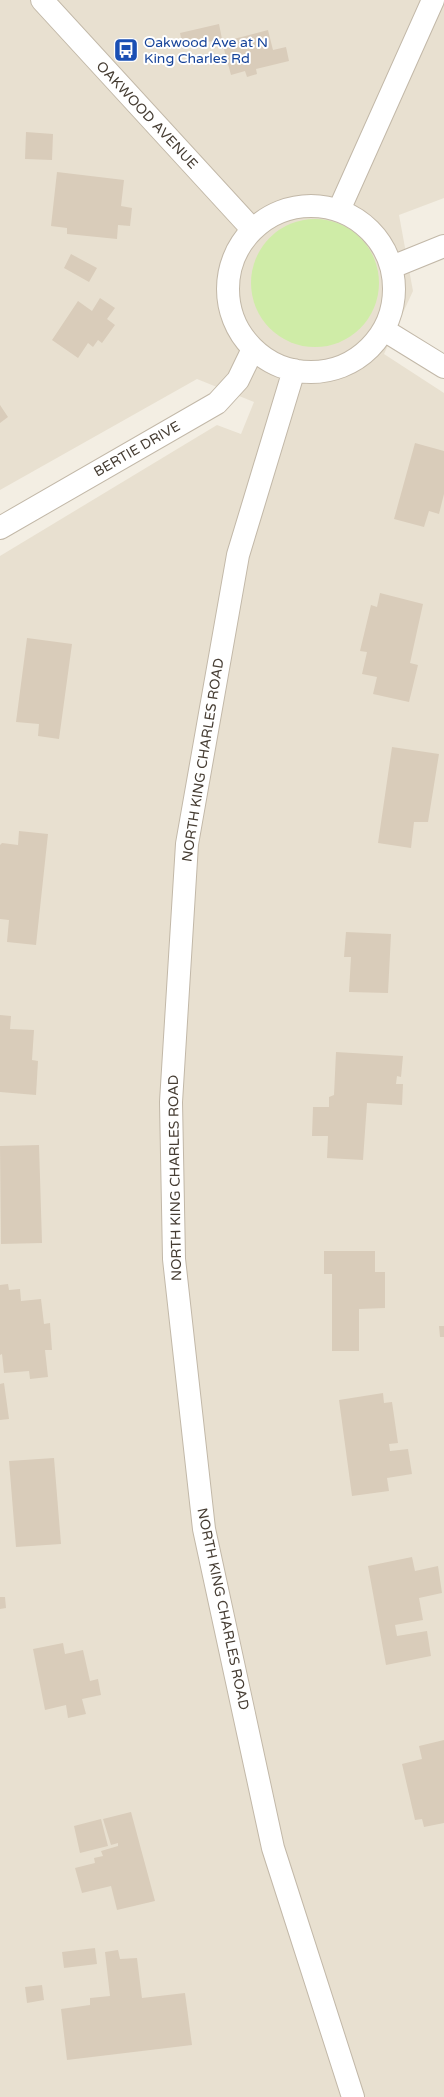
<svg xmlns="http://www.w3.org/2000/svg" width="444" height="2097" viewBox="0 0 444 2097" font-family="'Varela Round',sans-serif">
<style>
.residential{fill:#e8e0d0}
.green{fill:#cfeca7}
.building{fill:#d9ccba}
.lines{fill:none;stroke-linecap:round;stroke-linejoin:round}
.minor-casing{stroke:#c2b8a8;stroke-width:24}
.minor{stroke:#fff;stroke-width:22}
.labels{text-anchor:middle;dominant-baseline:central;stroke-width:4;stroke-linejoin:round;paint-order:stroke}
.transit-label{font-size:14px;fill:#164399;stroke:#fff;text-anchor:start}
.street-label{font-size:14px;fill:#463d33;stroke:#fff}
</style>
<rect width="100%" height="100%" fill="#f3eee3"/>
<path class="residential" d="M 0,0 L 444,0 L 444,198 L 399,215 L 413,291 L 384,354 L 444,393 L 444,2097 L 0,2097 L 0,556 L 217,425 L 241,434 L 254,402 L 197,379 L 0,490 Z"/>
<path class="green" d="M251 283a64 64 0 1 1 128 0a64 64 0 1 1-128 0Z"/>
<path class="building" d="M 219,24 L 222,39 L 183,47 L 180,33 Z
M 268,30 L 273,50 L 286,47 L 289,61 L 256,69 L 257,74 L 247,77 L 245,71 L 231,75 L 222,42 Z
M 26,132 L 53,134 L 52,160 L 25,159 Z
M 57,172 L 124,180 L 121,206 L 132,208 L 130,226 L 118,225 L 117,239 L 67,234 L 67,228 L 51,226 Z
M 71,254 L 97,268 L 89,282 L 64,268 Z
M 100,298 L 115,308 L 107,319 L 115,325 L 102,343 L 98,340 L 93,347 L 88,343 L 78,358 L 52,340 L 78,301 L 92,311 Z
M 0,405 L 8,417 L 0,423 Z
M 415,443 L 444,451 L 444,494 L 439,514 L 429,511 L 424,527 L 394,519 Z
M 380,593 L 423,604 L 410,663 L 418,665 L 409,702 L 373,694 L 377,677 L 362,674 L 367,652 L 360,651 L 371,605 L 377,607 Z
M 27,638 L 72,644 L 59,739 L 38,736 L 39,724 L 16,722 Z
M 392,747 L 439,754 L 428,822 L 414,822 L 411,848 L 378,843 Z
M 19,831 L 48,834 L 36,945 L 7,942 L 9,920 L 0,919 L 0,845 L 2,843 L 18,845 Z
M 346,932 L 391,934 L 388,993 L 349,992 L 351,957 L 344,957 Z
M 0,1015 L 11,1016 L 10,1029 L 34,1030 L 32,1060 L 38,1061 L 36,1095 L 0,1092 Z
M 336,1052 L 403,1056 L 401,1077 L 397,1076 L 396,1084 L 403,1084 L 402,1105 L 367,1103 L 363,1160 L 327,1158 L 328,1136 L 312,1136 L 313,1107 L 329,1107 L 329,1097 L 334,1095 Z
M 39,1145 L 42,1243 L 1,1244 L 0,1146 Z
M 324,1251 L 375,1251 L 375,1272 L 385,1272 L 385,1308 L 359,1309 L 359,1351 L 332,1351 L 332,1274 L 324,1274 Z
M 8,1284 L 9,1290 L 20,1289 L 21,1301 L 41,1299 L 44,1324 L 50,1323 L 52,1350 L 45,1350 L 48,1377 L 30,1379 L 29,1371 L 4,1373 L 2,1354 L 0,1355 L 0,1285 Z
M 439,1326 L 444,1326 L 444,1337 L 440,1337 Z
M 4,1383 L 9,1419 L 0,1420 L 0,1384 Z
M 383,1393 L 384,1403 L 392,1402 L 398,1443 L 389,1444 L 390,1451 L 408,1449 L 412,1474 L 387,1478 L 389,1491 L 352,1496 L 339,1400 Z
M 54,1458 L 61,1544 L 16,1547 L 9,1461 Z
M 412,1557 L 415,1571 L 438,1566 L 442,1593 L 419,1598 L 423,1620 L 395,1625 L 397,1636 L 427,1631 L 431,1656 L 386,1665 L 368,1566 Z
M 0,1597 L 5,1597 L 6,1608 L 0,1609 Z
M 63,1643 L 65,1654 L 83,1650 L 90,1681 L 98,1679 L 101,1695 L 82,1699 L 86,1714 L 68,1718 L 66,1705 L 45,1710 L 33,1649 Z
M 444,1740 L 444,1823 L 424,1827 L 422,1819 L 415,1820 L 402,1764 L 422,1759 L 419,1746 Z
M 131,1812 L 155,1901 L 117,1910 L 111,1886 L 82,1893 L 75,1868 L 95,1863 L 94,1858 L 103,1856 L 101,1851 L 118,1846 L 118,1843 L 111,1845 L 103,1819 Z
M 101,1819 L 108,1846 L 80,1853 L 74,1826 Z
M 95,1948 L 97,1964 L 64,1968 L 62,1952 Z
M 118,1950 L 120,1959 L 137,1958 L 142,1998 L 185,1993 L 192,2045 L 67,2060 L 61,2009 L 90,2005 L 90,1998 L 110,1996 L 105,1952 Z
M 42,1985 L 44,2000 L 27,2003 L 25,1987 Z"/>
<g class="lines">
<defs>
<path id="minor" d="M 42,0 L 252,229
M228 289a83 83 0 1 1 166 0a83 83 0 1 1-166 0Z
M 339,210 L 433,0
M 392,267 L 444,246
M 384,330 L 444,367
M 294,370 L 238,555 L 187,844 L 171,1102 L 174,1259 L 204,1529 L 273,1848 L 353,2097
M 0,528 L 217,403 L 238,380 L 253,349"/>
</defs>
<use href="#minor" class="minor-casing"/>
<use href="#minor" class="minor"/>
</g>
<defs>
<symbol id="bus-square" viewBox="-11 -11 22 22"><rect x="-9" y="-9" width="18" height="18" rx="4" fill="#1a4fb4" stroke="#fff"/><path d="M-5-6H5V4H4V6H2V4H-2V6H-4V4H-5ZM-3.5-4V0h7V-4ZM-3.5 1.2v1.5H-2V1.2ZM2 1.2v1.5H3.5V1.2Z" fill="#fff"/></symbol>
</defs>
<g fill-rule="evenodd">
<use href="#bus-square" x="112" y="36" width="28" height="28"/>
</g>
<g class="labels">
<g class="transit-label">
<text x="144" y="42">Oakwood Ave at N<tspan x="144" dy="16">King Charles Rd</tspan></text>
</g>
<g class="street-label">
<text transform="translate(147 115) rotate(47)">OAKWOOD AVENUE</text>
<text transform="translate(137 449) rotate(-30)">BERTIE DRIVE</text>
<text transform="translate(203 760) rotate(-81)">NORTH KING CHARLES ROAD</text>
<text transform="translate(175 1178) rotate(-91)">NORTH KING CHARLES ROAD</text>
<text transform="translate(223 1609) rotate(78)">NORTH KING CHARLES ROAD</text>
</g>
</g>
</svg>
